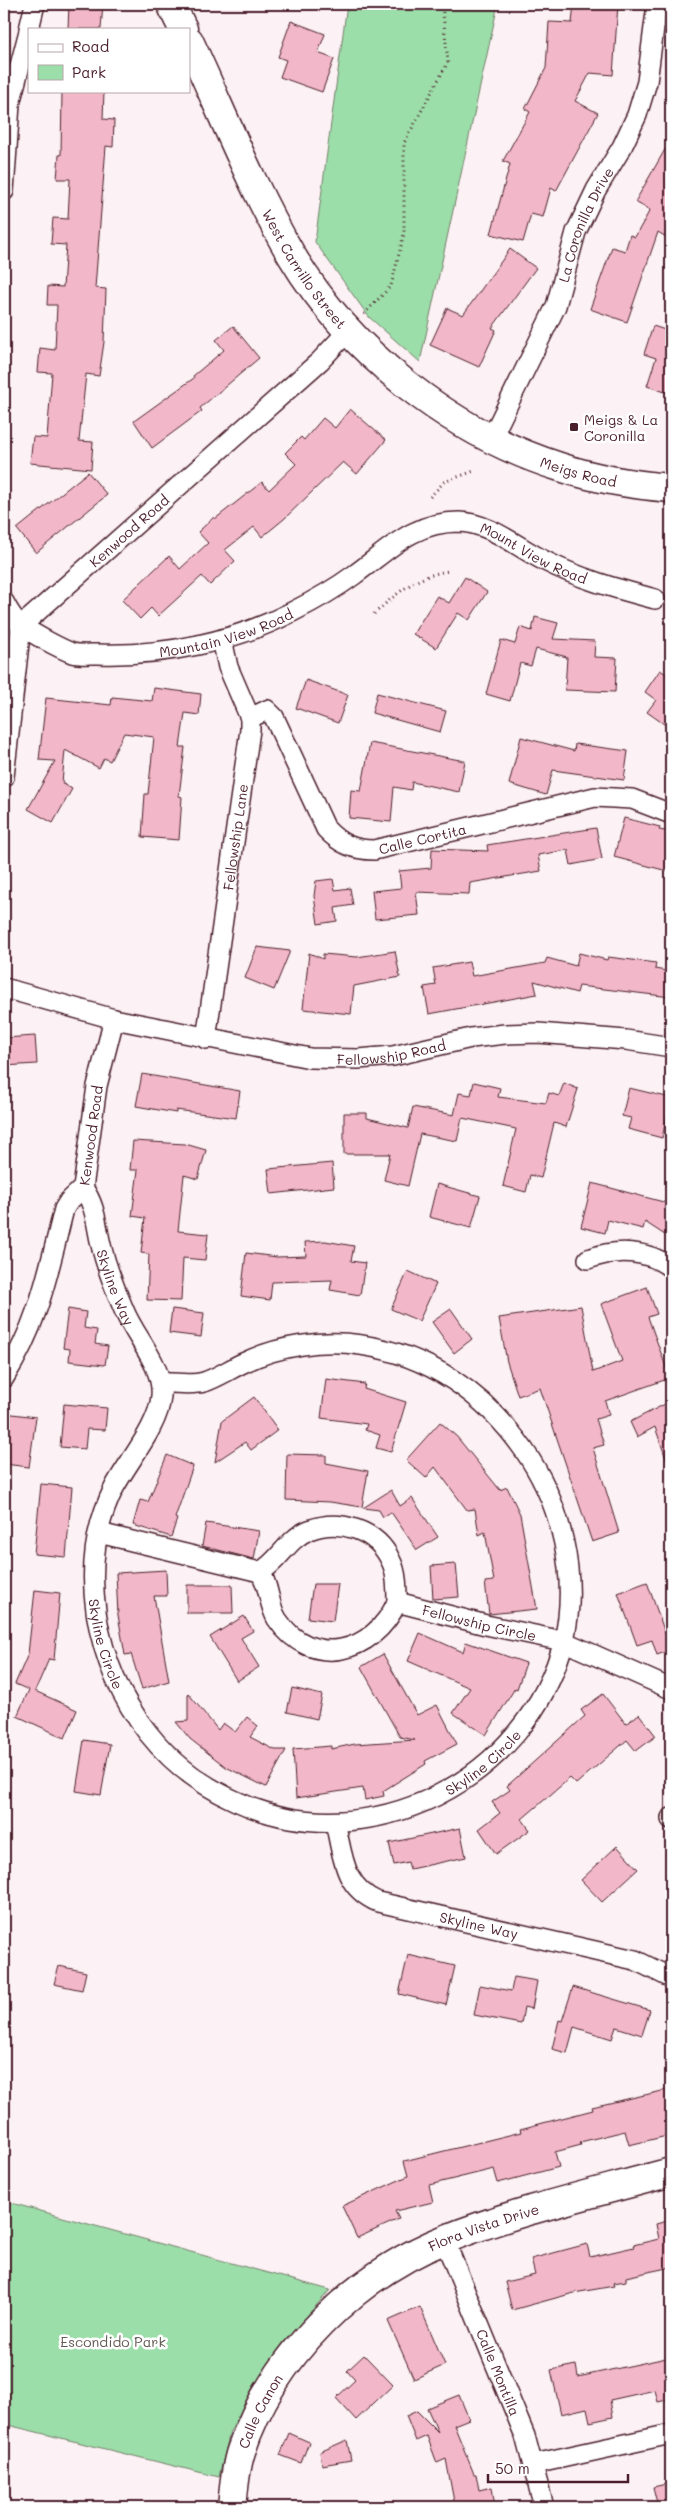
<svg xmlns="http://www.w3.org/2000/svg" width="675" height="2511" viewBox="0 0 675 2511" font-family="Mali,sans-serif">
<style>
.green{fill:#9cdea9;stroke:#737e6a}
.building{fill:#f2b8ca;stroke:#4a1f2b}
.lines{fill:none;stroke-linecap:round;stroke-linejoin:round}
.street-casing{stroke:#4a1f2b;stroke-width:22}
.secondary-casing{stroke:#4a1f2b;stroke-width:31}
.path{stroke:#4a1f2b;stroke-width:3;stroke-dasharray:1 4;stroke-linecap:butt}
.street{stroke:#fff;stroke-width:19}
.secondary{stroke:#fff;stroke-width:28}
.poi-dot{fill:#4a1f2b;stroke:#fff;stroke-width:2}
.labels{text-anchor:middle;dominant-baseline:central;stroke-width:5;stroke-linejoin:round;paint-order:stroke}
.street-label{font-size:14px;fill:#4a1f2b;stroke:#fff}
.poi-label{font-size:14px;fill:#4a1f2b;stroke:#fff;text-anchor:start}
.park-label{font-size:14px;fill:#635851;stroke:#fff}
</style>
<rect width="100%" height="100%" fill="#fcf1f4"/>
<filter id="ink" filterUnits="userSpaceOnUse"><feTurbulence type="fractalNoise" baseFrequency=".02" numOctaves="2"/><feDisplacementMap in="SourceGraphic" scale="10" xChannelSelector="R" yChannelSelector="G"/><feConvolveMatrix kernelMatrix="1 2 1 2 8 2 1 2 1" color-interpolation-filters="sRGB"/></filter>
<g filter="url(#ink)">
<path class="green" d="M 347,4 L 498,4 L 420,362 L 369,317 L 315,242 Z
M 4,2201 L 330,2290 L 283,2343 L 264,2370 L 230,2432 L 219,2477 L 4,2424 Z"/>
<path class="building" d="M 69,4 L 103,4 L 101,29 L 68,29 Z
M 574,4 L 618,4 L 613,75 L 590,73 L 575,101 L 598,113 L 556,191 L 551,188 L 543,217 L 531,214 L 523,242 L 491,234 L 510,164 L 503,161 L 530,112 L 525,109 L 546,68 L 549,22 L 572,23 Z
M 291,21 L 325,34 L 318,53 L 334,59 L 322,92 L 280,77 L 286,60 L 278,57 Z
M 62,91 L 104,91 L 103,119 L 114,120 L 113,147 L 106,146 L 95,288 L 106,289 L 104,342 L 99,376 L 86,374 L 79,441 L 93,442 L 91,469 L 30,463 L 33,437 L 47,438 L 52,373 L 38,372 L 40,348 L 55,350 L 57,305 L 47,305 L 48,286 L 63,287 L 66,245 L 51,244 L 53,218 L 68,219 L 70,179 L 57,179 L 59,155 L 61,155 Z
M 671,139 L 671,240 L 658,232 L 627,322 L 590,309 L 612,247 L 625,251 L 630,235 L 635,237 L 650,210 L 635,202 Z
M 510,249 L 536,268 L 492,328 L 496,330 L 479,367 L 430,345 L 447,308 L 463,315 Z
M 668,320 L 671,320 L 671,394 L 647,386 L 656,358 L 644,354 L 653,326 L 665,330 Z
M 233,326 L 259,358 L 200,408 L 202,411 L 152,448 L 134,421 L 194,378 L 193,376 L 224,350 L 216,340 Z
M 350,409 L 386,440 L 357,474 L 343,462 L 284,519 L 262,537 L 254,527 L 225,550 L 235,561 L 210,585 L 202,576 L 158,616 L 151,608 L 140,619 L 122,600 L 169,556 L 180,569 L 208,543 L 198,532 L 214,517 L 215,519 L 262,482 L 269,490 L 296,464 L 285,453 L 301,437 L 304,440 L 323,418 L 335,428 Z
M 88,472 L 107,495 L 36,553 L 17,529 Z
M 465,577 L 487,592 L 469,620 L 458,613 L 436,648 L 413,634 L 437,596 L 449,603 Z
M 535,617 L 558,623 L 553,639 L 595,641 L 594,657 L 617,658 L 615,692 L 565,690 L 567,657 L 536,649 L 531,666 L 520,663 L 510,701 L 486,694 L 501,640 L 515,644 L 520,627 L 532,631 Z
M 660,670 L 671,677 L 671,729 L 647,712 L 656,700 L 645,692 Z
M 306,680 L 348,695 L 338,723 L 296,708 Z
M 154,688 L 201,694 L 199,715 L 185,713 L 180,747 L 185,747 L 179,796 L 182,797 L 179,840 L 142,837 L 145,794 L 148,794 L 154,737 L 124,733 L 110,761 L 104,758 L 99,768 L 65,750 L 62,783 L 72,789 L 53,823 L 28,809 L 55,761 L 39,760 L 46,698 L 111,705 L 112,697 L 152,701 Z
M 377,693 L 446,711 L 440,732 L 372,713 Z
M 521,737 L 574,751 L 575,744 L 628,751 L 624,780 L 553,770 L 546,795 L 509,784 Z
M 370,743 L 465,761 L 459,792 L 412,782 L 411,790 L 394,787 L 391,822 L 349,818 L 351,790 L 361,791 Z
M 624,818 L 660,827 L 659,830 L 671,832 L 671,872 L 614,857 Z
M 596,828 L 602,859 L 571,865 L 568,850 L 538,855 L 541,871 L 470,883 L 469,894 L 416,892 L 419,915 L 375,919 L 372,891 L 401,888 L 399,871 L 431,868 L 432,849 L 488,851 L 487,845 Z
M 333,879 L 335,890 L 350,888 L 353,905 L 335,908 L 337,921 L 318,924 L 314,896 L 316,881 Z
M 257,947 L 290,951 L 274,990 L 245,978 Z
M 395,951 L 400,977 L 354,986 L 351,1014 L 303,1009 L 309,953 L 323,959 L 323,954 L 357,957 Z
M 579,953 L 607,960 L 608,957 L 656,963 L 655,969 L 671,972 L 671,997 L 579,986 L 577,993 L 534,981 L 537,994 L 429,1014 L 424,987 L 436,985 L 433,968 L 469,962 L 472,976 L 545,963 L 547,958 L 576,966 Z
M 35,1036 L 37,1064 L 4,1066 L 4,1038 Z
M 142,1074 L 240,1091 L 236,1118 L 176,1110 L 176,1113 L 136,1106 Z
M 474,1082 L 500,1088 L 498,1097 L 546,1103 L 549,1093 L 559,1096 L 564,1083 L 578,1089 L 566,1127 L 554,1123 L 541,1178 L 530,1175 L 526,1192 L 503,1186 L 516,1129 L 462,1118 L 457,1141 L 420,1134 L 408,1186 L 384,1180 L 390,1154 L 344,1154 L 344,1113 L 367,1113 L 367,1118 L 408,1128 L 413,1107 L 454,1115 L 459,1093 L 471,1095 Z
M 629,1088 L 671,1098 L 662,1138 L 628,1129 L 631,1118 L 622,1116 Z
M 133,1141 L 185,1144 L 206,1150 L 198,1179 L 184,1175 L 178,1231 L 208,1234 L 205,1260 L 183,1258 L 181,1301 L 147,1300 L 149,1254 L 141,1253 L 145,1218 L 132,1216 L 138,1170 L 130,1170 Z
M 332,1163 L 334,1187 L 271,1194 L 268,1169 Z
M 592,1183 L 671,1204 L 671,1239 L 645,1222 L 643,1229 L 608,1220 L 605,1233 L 581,1227 Z
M 437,1184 L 480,1196 L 471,1228 L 429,1217 Z
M 325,1241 L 354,1246 L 351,1261 L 365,1263 L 360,1295 L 330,1290 L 332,1280 L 272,1282 L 270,1300 L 241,1296 L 246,1253 L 277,1257 L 306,1256 L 305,1242 Z
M 408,1271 L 436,1284 L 419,1321 L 391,1309 Z
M 647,1287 L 657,1314 L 648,1317 L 670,1378 L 605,1401 L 609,1415 L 596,1419 L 604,1445 L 593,1448 L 619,1533 L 592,1542 L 540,1388 L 518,1396 L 507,1362 L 499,1318 L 581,1306 L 593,1372 L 622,1361 L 601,1304 Z
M 68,1309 L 86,1312 L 84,1328 L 97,1330 L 95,1344 L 108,1346 L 105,1365 L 69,1361 L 70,1349 L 63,1348 Z
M 172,1309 L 204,1313 L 201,1337 L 169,1333 Z
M 451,1309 L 472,1339 L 454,1353 L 432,1322 Z
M 326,1379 L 365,1384 L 364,1389 L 406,1402 L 391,1452 L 376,1448 L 380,1435 L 365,1430 L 367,1424 L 321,1418 Z
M 254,1397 L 278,1430 L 251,1450 L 245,1442 L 215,1462 L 222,1421 Z
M 671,1401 L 671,1467 L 669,1467 L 655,1427 L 637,1437 L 630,1422 Z
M 64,1404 L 107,1408 L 105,1430 L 87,1429 L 85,1449 L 60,1447 Z
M 5,1413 L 36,1417 L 29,1467 L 4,1464 Z
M 440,1422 L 457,1437 L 500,1490 L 507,1487 L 520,1514 L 537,1609 L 489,1614 L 485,1582 L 494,1581 L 485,1532 L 479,1535 L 475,1509 L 467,1510 L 435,1467 L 426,1478 L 406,1460 Z
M 287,1454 L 326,1455 L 326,1463 L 368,1471 L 362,1507 L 330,1502 L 286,1500 Z
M 167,1455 L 193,1466 L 175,1518 L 177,1519 L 171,1537 L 133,1525 L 140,1500 L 148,1502 Z
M 41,1484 L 72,1487 L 66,1557 L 34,1554 Z
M 391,1490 L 400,1506 L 412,1498 L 438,1537 L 417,1550 L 391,1512 L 383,1517 L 379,1510 L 363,1508 Z
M 206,1523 L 259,1531 L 254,1559 L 202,1546 Z
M 456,1564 L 459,1597 L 433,1599 L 431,1566 Z
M 166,1570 L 167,1596 L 154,1596 L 169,1681 L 142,1689 L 131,1654 L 125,1655 L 118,1615 L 116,1573 Z
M 647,1582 L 671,1650 L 657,1655 L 652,1640 L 637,1645 L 618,1593 Z
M 313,1584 L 338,1584 L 333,1621 L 308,1618 Z
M 187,1585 L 232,1585 L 233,1613 L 187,1613 Z
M 35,1590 L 60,1593 L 54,1660 L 49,1659 L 35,1691 L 77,1710 L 65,1738 L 17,1716 L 29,1690 L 15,1684 L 28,1654 Z
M 244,1616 L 253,1631 L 241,1638 L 259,1667 L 237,1681 L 210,1637 Z
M 420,1633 L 463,1652 L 466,1642 L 526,1663 L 517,1689 L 515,1688 L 486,1735 L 453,1713 L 470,1688 L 408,1661 Z
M 383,1654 L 417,1715 L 437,1705 L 457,1744 L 425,1761 L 426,1764 L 383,1791 L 384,1796 L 365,1800 L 363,1788 L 296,1798 L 293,1749 L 331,1746 L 331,1749 L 355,1744 L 415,1740 L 400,1737 L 361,1667 Z
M 292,1688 L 322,1695 L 317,1719 L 287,1712 Z
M 188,1693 L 218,1730 L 223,1723 L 235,1732 L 247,1717 L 258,1726 L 250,1737 L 275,1750 L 286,1750 L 266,1787 L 226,1767 L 190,1739 L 176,1722 L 188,1721 Z
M 603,1694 L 626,1724 L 639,1714 L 656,1736 L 636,1751 L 627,1740 L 576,1784 L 570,1778 L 522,1819 L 530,1830 L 496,1854 L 479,1829 L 500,1813 L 492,1802 L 510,1790 L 507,1786 L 585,1716 L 581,1710 Z
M 84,1740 L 110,1744 L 101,1795 L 76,1791 Z
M 460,1828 L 466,1857 L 410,1869 L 408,1862 L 394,1865 L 389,1843 Z
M 617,1846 L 638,1869 L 602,1902 L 581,1880 Z
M 408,1955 L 455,1966 L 446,2005 L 399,1994 Z
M 59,1966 L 86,1972 L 82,1990 L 54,1984 Z
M 514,1977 L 537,1981 L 532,2009 L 524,2007 L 521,2024 L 474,2015 L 480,1985 L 511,1991 Z
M 573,1987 L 650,2010 L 642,2035 L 616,2027 L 612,2039 L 574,2027 L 567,2053 L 552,2049 L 559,2020 L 562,2021 Z
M 671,2089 L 671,2135 L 629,2145 L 625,2131 L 580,2142 L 581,2145 L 555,2152 L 559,2167 L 498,2183 L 494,2169 L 429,2185 L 433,2202 L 395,2211 L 399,2219 L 357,2238 L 342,2206 L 408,2176 L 404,2161 L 521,2132 L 520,2129 L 593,2110 L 592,2107 Z
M 671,2220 L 671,2267 L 626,2277 L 626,2281 L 613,2283 L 614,2286 L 574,2293 L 512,2310 L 505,2282 L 535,2275 L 531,2259 L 587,2244 L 590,2257 L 634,2247 L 633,2245 L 659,2239 L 656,2224 Z
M 420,2307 L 445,2365 L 414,2379 L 388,2321 Z
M 364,2355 L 393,2385 L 356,2420 L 336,2398 L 355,2380 L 347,2371 Z
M 671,2357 L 671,2399 L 658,2402 L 655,2390 L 610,2400 L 613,2417 L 590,2422 L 587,2408 L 561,2414 L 551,2370 L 576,2365 L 578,2377 Z
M 459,2395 L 469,2419 L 454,2425 L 474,2474 L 476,2474 L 479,2490 L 492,2487 L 495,2507 L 455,2507 L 446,2459 L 437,2463 L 427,2436 L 416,2441 L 406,2416 L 417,2411 L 438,2432 L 427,2408 Z
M 289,2433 L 309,2442 L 301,2463 L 280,2455 Z
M 347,2440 L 351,2460 L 322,2465 L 320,2452 Z
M 671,2483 L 671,2507 L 658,2507 L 653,2487 Z"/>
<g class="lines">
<defs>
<g id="street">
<path d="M 29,29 L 35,4"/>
<path d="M 4,191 L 10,104 L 29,31"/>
<path id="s1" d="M 491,439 L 556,306 L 576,232 L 596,190 L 622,147 L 637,115 L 647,82 L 657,4"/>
<path id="s2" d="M 4,602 C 8,610 15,621 22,626 C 33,634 59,648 72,653 C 80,655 90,654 98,654 C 164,656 234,642 292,612 C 314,601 335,589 354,575 C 389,550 412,522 459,522 C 491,523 518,548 545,561 C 580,579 618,589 655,599"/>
<path id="s3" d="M 250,718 L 267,710 L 274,717 L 326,829 C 340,844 354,850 374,850 L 595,797 L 632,799 L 671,814"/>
<path id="s4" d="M 4,777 L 21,626 L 320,361 L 348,331"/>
<path id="s5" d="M 4,988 L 114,1019 L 310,1058 L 358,1059 L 393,1056 L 471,1038 L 505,1034 L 538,1033 L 626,1040 L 671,1047"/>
<path id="s6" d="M 206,1039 L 250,730 L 250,718 L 228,667 L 222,639"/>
<path id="s7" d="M 83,1188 C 96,1206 96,1224 101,1245 C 106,1267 115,1289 124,1310 C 135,1338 164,1366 161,1396 C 159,1426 128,1461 114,1488 C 75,1566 95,1666 148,1733 C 171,1762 202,1786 236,1801 C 368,1862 529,1780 564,1640 C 579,1576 561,1503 524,1450 C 485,1394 429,1355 361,1345 C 322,1339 278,1346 243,1363 C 230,1369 217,1378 204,1382 C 190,1386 175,1382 161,1383"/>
<path d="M 588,1259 C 616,1249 647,1249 671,1268"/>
<path id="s8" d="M 4,1378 C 39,1323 48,1272 64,1209 L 69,1201 L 83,1188 L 97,1086 L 114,1019"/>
<path id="s9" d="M 99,1533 L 260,1572 C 270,1586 268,1604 277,1619 C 311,1670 374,1654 397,1602 L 486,1625 L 563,1641 L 671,1689"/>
<path d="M 260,1572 C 280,1561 287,1539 309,1530 C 340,1518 377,1530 391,1561 C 397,1572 397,1589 397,1602"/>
<path d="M 671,1819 L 671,1818"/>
<path id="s10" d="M 335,1822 C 343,1856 343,1887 378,1902 L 635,1960 L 671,1978"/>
<path id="s11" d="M 444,2239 L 525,2436 L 544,2507"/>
<path d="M 534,2464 L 671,2434"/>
</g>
<g id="secondary">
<path d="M 171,4 L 183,29"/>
<path id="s12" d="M 189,41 C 222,112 252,188 292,256 C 350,353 452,433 560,467 C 596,479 634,485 671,488"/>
<path id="s13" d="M 232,2507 C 234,2488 235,2469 241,2451 C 272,2357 355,2275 446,2239 C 518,2210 596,2193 671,2172"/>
</g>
</defs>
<use href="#street" class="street-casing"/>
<use href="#secondary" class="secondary-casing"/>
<path class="path" d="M 364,314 L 391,286 L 404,234 L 404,143 L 448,62 L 442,4
M 430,497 L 444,482 L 474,471
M 374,614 C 397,593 417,575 449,571"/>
<use href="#street" class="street"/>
<use href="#secondary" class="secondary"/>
</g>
</g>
<rect class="poi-dot" x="569" y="422" width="10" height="10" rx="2.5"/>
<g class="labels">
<g class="street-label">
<text stroke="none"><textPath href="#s1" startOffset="235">La Coronilla Drive</textPath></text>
<text stroke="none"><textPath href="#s12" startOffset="256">West Carrillo Street</textPath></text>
<text stroke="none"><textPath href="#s12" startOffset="606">Meigs Road</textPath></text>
<text stroke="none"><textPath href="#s4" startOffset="296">Kenwood Road</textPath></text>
<text stroke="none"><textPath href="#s2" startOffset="588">Mount View Road</textPath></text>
<text stroke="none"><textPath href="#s2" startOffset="244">Mountain View Road</textPath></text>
<text stroke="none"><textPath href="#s6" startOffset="204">Fellowship Lane</textPath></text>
<text stroke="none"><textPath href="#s3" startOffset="256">Calle Cortita</textPath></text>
<text stroke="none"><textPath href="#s5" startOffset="396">Fellowship Road</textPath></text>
<text stroke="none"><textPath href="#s8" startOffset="262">Kenwood Road</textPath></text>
<text stroke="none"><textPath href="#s7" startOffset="105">Skyline Way</textPath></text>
<text stroke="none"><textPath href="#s9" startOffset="452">Fellowship Circle</textPath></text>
<text stroke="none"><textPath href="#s7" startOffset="489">Skyline Circle</textPath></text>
<text stroke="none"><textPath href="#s7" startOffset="966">Skyline Circle</textPath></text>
<text stroke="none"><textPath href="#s10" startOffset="199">Skyline Way</textPath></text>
<text stroke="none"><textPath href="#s13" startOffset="400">Flora Vista Drive</textPath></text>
<text stroke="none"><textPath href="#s11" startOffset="144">Calle Montilla</textPath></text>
<text stroke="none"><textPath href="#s13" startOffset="101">Calle Canon</textPath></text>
</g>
<g class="poi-label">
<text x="584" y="419">Meigs &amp; La<tspan x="584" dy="16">Coronilla</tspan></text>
</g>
<g class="park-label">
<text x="113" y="2341">Escondido Park</text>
</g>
</g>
<rect width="675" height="2511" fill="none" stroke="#fff" stroke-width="20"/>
<rect x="10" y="10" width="655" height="2491" fill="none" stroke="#4a1f2b" stroke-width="2" filter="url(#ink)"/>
<rect x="28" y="28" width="162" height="65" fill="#ffffff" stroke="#b7a5aa"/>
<rect x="38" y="44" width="25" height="8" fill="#ffffff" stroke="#b7a5aa"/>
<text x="72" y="52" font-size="15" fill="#4a1f2b">Road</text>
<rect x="38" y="65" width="25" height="15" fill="#9cdea9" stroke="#b7a5aa"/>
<text x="72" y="78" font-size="15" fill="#4a1f2b">Park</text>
<path d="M488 2474v8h140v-8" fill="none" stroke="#4a1f2b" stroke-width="2.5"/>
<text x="495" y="2474" font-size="15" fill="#4a1f2b" stroke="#ffffff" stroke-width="4" paint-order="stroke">50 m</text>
</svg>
